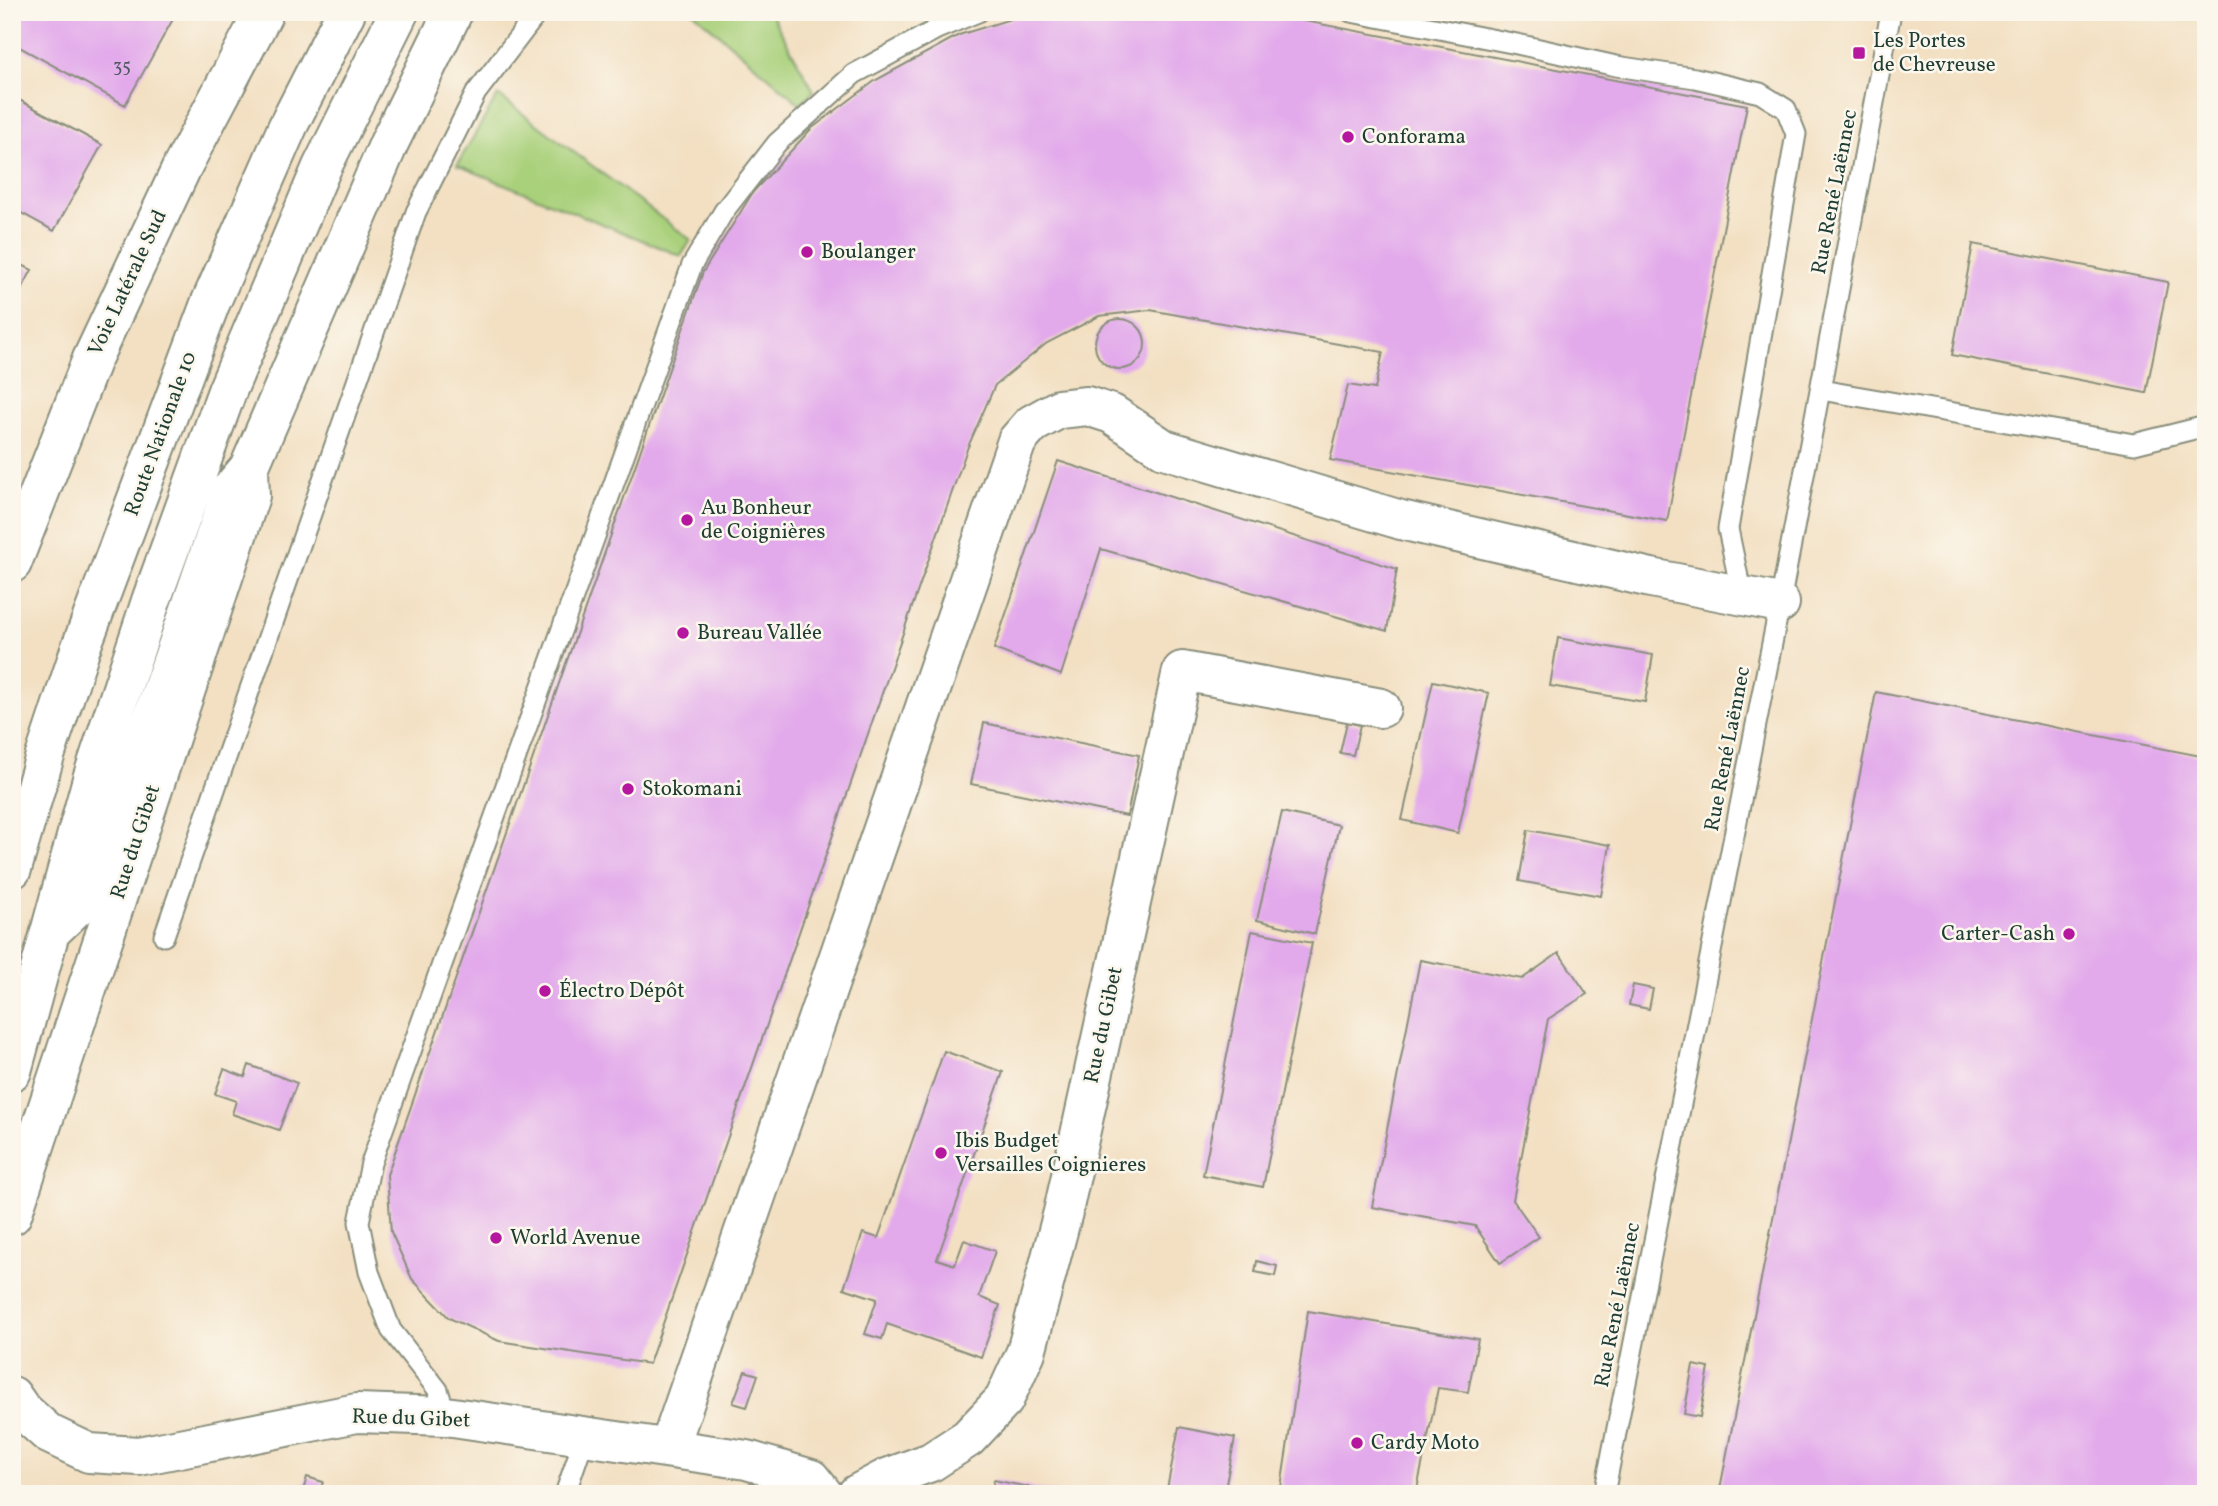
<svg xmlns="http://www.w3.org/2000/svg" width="2218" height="1506" viewBox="0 0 2218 1506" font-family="Vollkorn,serif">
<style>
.green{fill:#a9d07a;stroke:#648657;stroke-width:2}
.building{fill:#e2a9eb}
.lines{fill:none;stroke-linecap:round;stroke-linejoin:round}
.service-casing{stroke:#898e7c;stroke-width:23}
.minor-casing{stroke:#898e7c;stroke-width:42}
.tertiary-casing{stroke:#898e7c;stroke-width:42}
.primary-casing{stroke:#898e7c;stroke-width:42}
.service{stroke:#fff;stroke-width:19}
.minor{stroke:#fff;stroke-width:38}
.tertiary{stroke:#fff;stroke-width:38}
.primary{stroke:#fff;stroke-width:38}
.poi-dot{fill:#b5179e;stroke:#fbf7ec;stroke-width:2.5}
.labels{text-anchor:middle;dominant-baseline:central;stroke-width:5;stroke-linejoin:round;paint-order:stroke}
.number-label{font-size:18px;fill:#505862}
.poi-label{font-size:21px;fill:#1f3d34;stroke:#fbf7ec;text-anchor:start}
.street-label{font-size:21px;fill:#1f3d34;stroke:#fbf7ec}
</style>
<rect width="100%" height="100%" fill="#fbf7ec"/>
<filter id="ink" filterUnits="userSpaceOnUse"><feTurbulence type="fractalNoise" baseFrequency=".0143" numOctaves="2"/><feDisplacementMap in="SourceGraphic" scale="14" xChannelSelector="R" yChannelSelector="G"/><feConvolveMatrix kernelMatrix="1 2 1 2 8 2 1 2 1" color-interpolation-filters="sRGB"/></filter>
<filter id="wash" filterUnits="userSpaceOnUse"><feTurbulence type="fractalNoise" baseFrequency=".00686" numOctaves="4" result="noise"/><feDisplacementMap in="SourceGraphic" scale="28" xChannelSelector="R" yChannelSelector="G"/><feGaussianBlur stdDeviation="1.57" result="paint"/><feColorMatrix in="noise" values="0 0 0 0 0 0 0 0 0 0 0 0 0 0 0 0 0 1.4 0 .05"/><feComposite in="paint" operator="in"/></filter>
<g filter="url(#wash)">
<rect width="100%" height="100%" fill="#f3e0c3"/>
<path class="green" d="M 693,12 L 770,12 L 814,91 L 800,104 Z
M 498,95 L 691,240 L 681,256 L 457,165 Z"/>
<g id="blocks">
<path class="building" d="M 12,12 L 177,12 L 125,105 L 12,43 Z
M 1033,12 L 1257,12 L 1747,105 L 1667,521 L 1330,460 L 1348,385 L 1375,389 L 1383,352 L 1150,310 L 1099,316 L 1047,343 L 995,385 L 967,449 L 649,1364 L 499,1341 L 449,1318 L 412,1279 L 391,1232 L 387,1175 L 703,272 L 753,192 L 811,129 L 876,80 L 959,35 Z
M 12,96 L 102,145 L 54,231 L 12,208 Z
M 1973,244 L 2168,282 L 2146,393 L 1952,355 Z
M 12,260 L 32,270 L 12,307 Z
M1095 344a25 25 0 1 1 50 0a25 25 0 1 1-50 0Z
M 1058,461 L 1397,569 L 1387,631 L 1101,549 L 1061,675 L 994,649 Z
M 1558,638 L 1653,655 L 1645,702 L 1550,686 Z
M 1433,681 L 1489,693 L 1458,833 L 1402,820 Z
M 1876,692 L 2206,757 L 2206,1494 L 1719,1494 Z
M 1347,722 L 1360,725 L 1353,755 L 1340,753 Z
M 984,723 L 1139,755 L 1127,816 L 971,784 Z
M 1282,812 L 1339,825 L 1315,934 L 1257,920 Z
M 1528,830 L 1610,845 L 1601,896 L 1519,881 Z
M 1252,931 L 1312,943 L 1263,1187 L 1203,1175 Z
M 1559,953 L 1587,994 L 1548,1019 L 1513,1200 L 1539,1237 L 1500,1263 L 1475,1226 L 1372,1207 L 1420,960 L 1522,979 Z
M 1633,985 L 1653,989 L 1649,1009 L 1629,1005 Z
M 944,1051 L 1003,1072 L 937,1259 L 955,1265 L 964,1240 L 995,1251 L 979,1297 L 1000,1305 L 981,1357 L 887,1324 L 882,1339 L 865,1334 L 877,1299 L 844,1288 L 863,1233 L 878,1238 Z
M 249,1065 L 297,1083 L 279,1130 L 232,1114 L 236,1101 L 215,1094 L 224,1069 L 245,1077 Z
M 1257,1261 L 1277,1266 L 1275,1276 L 1255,1272 Z
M 1308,1311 L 1478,1339 L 1468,1392 L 1438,1388 L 1416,1494 L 1280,1494 Z
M 1693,1365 L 1709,1368 L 1700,1417 L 1684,1414 Z
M 745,1371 L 758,1375 L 747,1407 L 733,1403 Z
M 1179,1427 L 1235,1438 L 1224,1494 L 1166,1494 Z
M 307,1477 L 323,1482 L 319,1494 L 302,1494 Z
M 994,1480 L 1058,1493 L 1058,1494 L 991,1494 Z"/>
</g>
</g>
<g filter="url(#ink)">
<use href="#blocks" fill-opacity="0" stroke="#898e7c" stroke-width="2"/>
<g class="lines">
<defs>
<path id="service" d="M 1351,12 L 1517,44 L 1616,66 L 1695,78 L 1760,93 L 1786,109 L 1796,134 L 1728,529 L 1742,596
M 1821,390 L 2134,444 L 2206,426
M 164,936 L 416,212 L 476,93 L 538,12
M 446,1416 L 438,1390 L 391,1330 L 369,1272 L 359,1222 L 371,1163 L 692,265 L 724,211 L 777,143 L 854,74 L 937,29 L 978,12
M 565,1494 L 585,1436
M 1604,1494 L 1780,603 L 1891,12"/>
<path id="minor" d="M 12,563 L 92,359 L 183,165 L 264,12
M 12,1215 L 250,496 L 249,468
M 12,1396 L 21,1409 L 49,1434 L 89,1453 L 139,1456 L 357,1413 L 446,1416 L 747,1460 L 811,1479 L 823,1494
M 669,1448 L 1017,441 L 1032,424 L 1059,409 L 1087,406 L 1112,414 L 1164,449 L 1401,520 L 1651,578 L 1780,603
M 857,1494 L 887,1478 L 931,1462 L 968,1438 L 1004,1400 L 1026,1352 L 1063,1212 L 1182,671 L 1381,708"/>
<path id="tertiary" d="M 249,468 L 389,143 L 453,12"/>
<path id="primary" d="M 12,869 L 44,759 L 80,650 L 210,304 L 288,126 L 346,12
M 50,932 L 92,892 L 232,488 L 249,468
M 12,1071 L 92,779 L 151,601 L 227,391 L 322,167 L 399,12"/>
</defs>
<use href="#service" class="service-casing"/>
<use href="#minor" class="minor-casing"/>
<use href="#tertiary" class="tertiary-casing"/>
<use href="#primary" class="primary-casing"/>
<use href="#service" class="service"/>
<use href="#minor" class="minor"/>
<use href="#tertiary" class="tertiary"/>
<use href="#primary" class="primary"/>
</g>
</g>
<g class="poi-dot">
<rect x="1852" y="46" width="14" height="14" rx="3.5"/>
<circle cx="1348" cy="137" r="7"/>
<circle cx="807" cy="252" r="7"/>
<circle cx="687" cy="520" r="7"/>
<circle cx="683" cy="633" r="7"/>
<circle cx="628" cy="789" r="7"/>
<circle cx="2069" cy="934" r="7"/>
<circle cx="545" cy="991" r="7"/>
<circle cx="941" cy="1153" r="7"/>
<circle cx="496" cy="1238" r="7"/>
<circle cx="1357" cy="1443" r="7"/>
</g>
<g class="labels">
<g class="number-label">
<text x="122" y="67">35</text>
</g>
<g class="poi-label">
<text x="1873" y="41">Les Portes<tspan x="1873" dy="24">de Chevreuse</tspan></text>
<text x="1362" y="137">Conforama</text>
<text x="821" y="252">Boulanger</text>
<text x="701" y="508">Au Bonheur<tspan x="701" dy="24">de Coignières</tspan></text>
<text x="697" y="633">Bureau Vallée</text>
<text x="642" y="789">Stokomani</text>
<text x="2055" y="934" text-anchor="end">Carter-Cash</text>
<text x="559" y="991">Électro Dépôt</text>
<text x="955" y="1141">Ibis Budget<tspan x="955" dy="24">Versailles Coignieres</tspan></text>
<text x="510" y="1238">World Avenue</text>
<text x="1371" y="1443">Cardy Moto</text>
</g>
<g class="street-label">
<text transform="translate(1835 192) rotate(-79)">Rue René Laënnec</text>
<text transform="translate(128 283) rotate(-65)">Voie Latérale Sud</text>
<text transform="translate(161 434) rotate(-70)">Route Nationale 10</text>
<text transform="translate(1728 749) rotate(-79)">Rue René Laënnec</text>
<text transform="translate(136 842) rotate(-72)">Rue du Gibet</text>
<text transform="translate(1104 1025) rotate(-78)">Rue du Gibet</text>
<text transform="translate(1618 1305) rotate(-79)">Rue René Laënnec</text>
<text transform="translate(411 1419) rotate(2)">Rue du Gibet</text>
</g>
</g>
<rect width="2218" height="1506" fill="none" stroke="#fbf7ec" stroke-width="42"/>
</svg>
